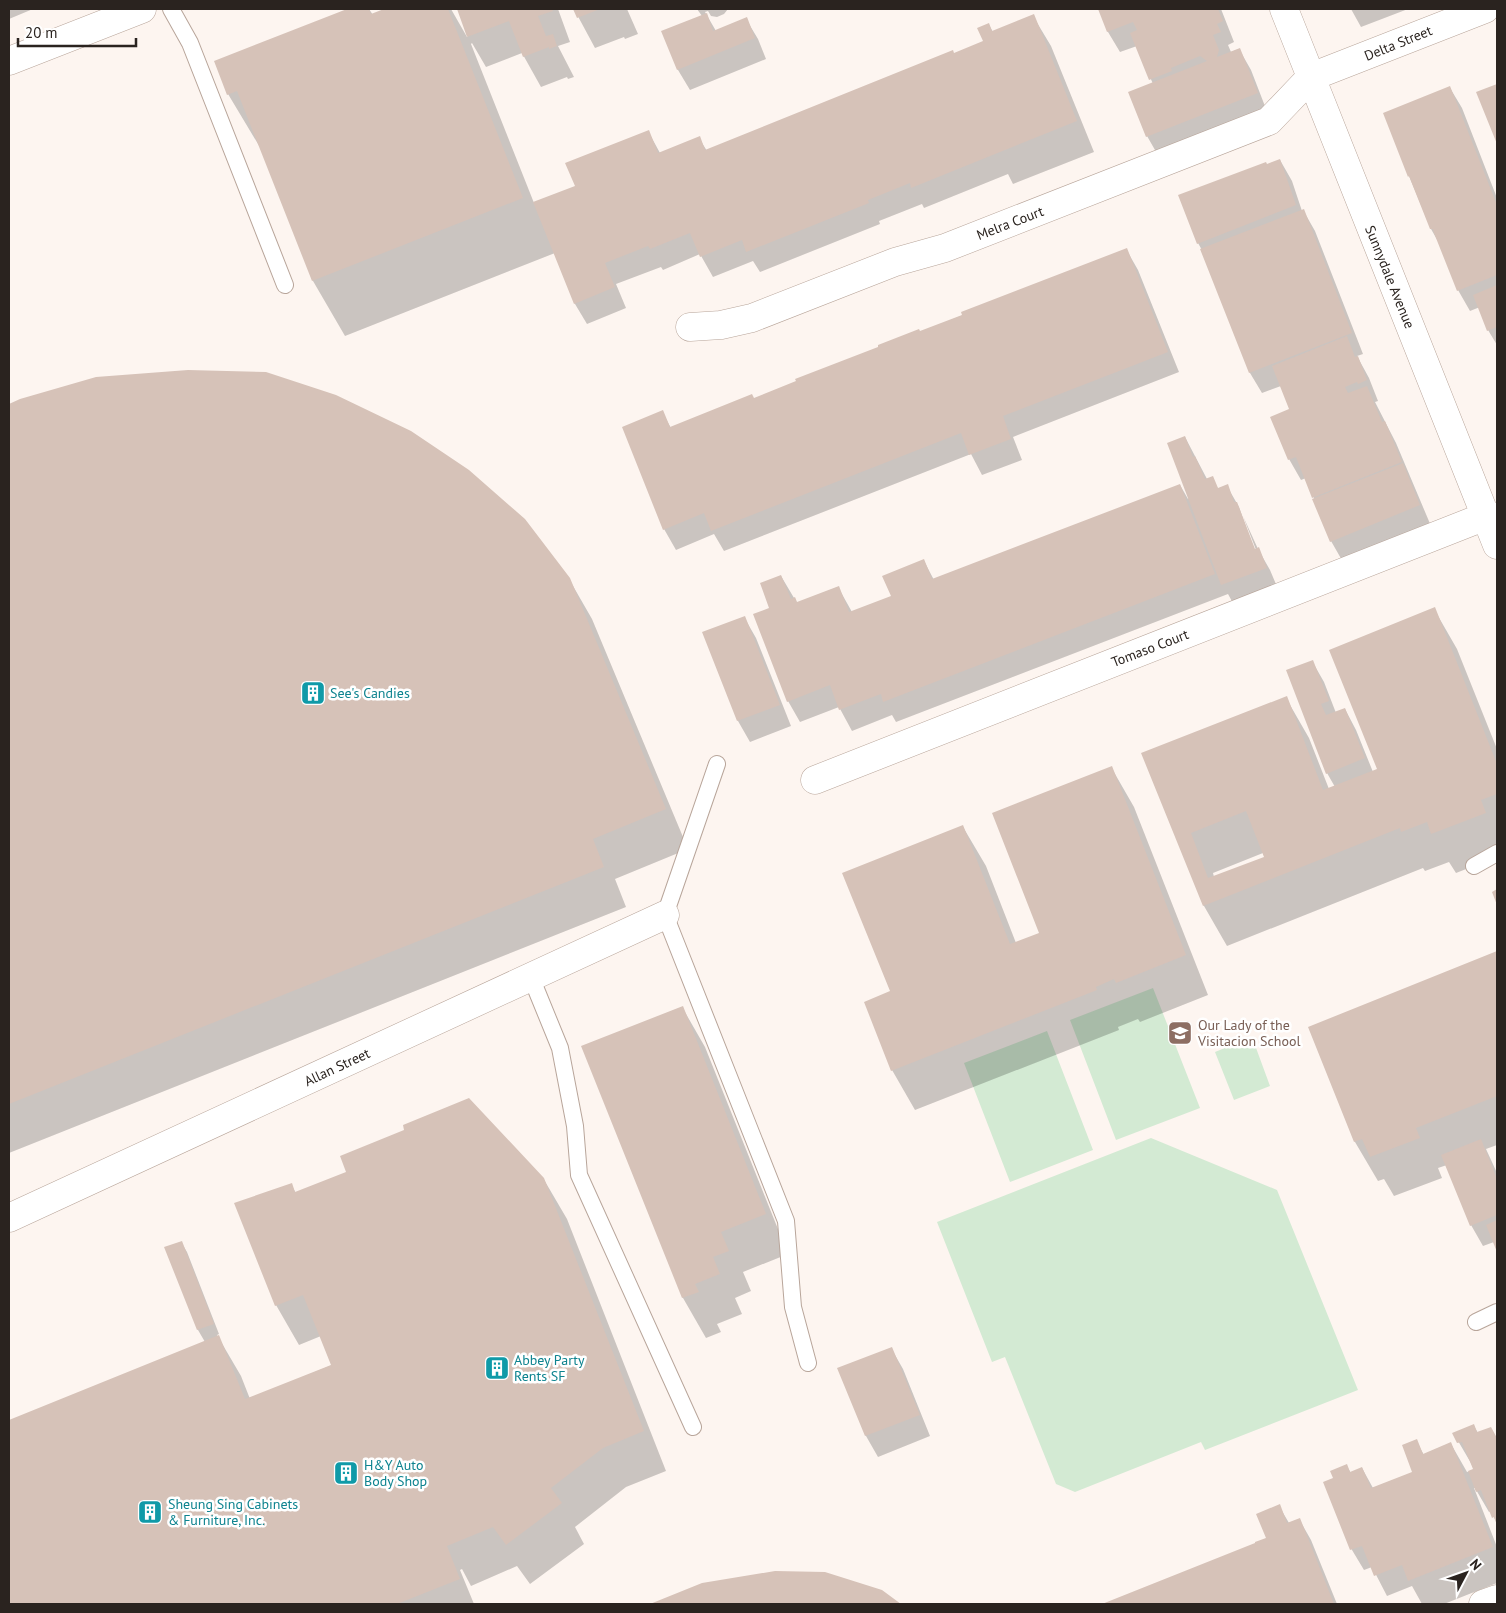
<svg xmlns="http://www.w3.org/2000/svg" width="1506" height="1613" viewBox="0 0 1506 1613" font-family="'PT Sans',sans-serif">
<style>
.green{fill:#d3ead3}
.shadow{fill:#0003;fill-rule:evenodd}
.building{fill:#d6c2b8;fill-rule:evenodd}
.lines{fill:none;stroke-linecap:round;stroke-linejoin:round}
.lane-casing{stroke:#b8a59a;stroke-width:18}
.street-casing{stroke:#b8a59a;stroke-width:29}
.lane{stroke:#fff;stroke-width:16}
.street{stroke:#fff;stroke-width:28}
.labels{text-anchor:middle;dominant-baseline:central;stroke-width:5;stroke-linejoin:round;paint-order:stroke}
.street-label{font-size:14px;fill:#2a231f;stroke:#fff}
.culture-label{font-size:14px;fill:#0d838f;stroke:#fff;text-anchor:start}
.education-label{font-size:14px;fill:#785e54;stroke:#fff;text-anchor:start}
</style>
<rect width="100%" height="100%" fill="#fdf5f0"/>
<path class="green" d="M 1153,988 L 1200,1108 L 1116,1140 L 1070,1020 Z
M 1047,1031 L 1093,1150 L 1010,1182 L 964,1063 Z
M 1252,1037 L 1270,1086 L 1234,1100 L 1215,1052 Z
M 1151,1138 L 1277,1190 L 1358,1390 L 1205,1450 L 1201,1442 L 1075,1492 L 1056,1484 L 1005,1357 L 992,1362 L 937,1222 Z"/>
<path class="shadow" d="M 9,9 L 33,9 L 9,19 Z
M 350,9 L 369,9 L 373,15 L 388,9 L 451,9 L 467,37 L 468,37 L 458,9 L 558,9 L 570,42 L 558,46 L 574,77 L 568,79 L 567,77 L 541,87 L 522,53 L 486,67 L 472,43 L 471,44 L 534,203 L 576,187 L 648,131 L 660,153 L 699,138 L 707,151 L 984,42 L 989,25 L 993,32 L 1033,16 L 1051,46 L 1094,152 L 1013,184 L 1008,174 L 924,208 L 922,204 L 879,221 L 880,224 L 760,272 L 753,261 L 713,277 L 700,254 L 663,270 L 661,267 L 616,284 L 626,308 L 587,324 L 575,304 L 555,253 L 345,336 L 313,281 L 261,149 L 228,94 L 215,62 Z
M 574,9 L 627,9 L 638,34 L 625,39 L 624,37 L 595,48 Z
M 697,9 L 728,9 L 724,14 L 717,17 L 711,16 L 708,11 L 705,12 L 716,31 L 746,19 L 758,39 L 766,59 L 690,90 L 678,70 L 663,32 L 702,16 Z
M 1099,9 L 1221,9 L 1234,42 L 1228,45 L 1231,52 L 1239,49 L 1251,70 L 1268,114 L 1159,157 L 1147,136 L 1153,84 L 1137,46 L 1120,52 L 1108,32 Z
M 1351,9 L 1408,9 L 1361,27 Z
M 1497,85 L 1497,141 L 1478,93 Z
M 1450,88 L 1462,108 L 1497,198 L 1497,345 L 1488,330 L 1480,307 L 1470,311 L 1458,290 L 1439,243 L 1431,229 L 1409,176 Z
M 1280,160 L 1292,181 L 1302,211 L 1303,210 L 1315,231 L 1363,354 L 1357,356 L 1369,378 L 1378,401 L 1375,402 L 1396,443 L 1431,526 L 1343,562 L 1331,541 L 1306,478 L 1301,480 L 1289,459 L 1291,410 L 1281,386 L 1262,393 L 1250,373 L 1203,252 L 1198,243 L 1267,166 Z
M 1126,249 L 1138,270 L 1179,372 L 1013,437 L 1022,460 L 982,475 L 971,454 L 724,551 L 714,534 L 676,550 L 664,529 L 662,412 L 671,428 L 754,400 Z
M 20,400 L 569,579 L 592,619 L 688,849 L 615,879 L 626,907 L 9,1153 L 9,405 Z
M 1185,437 L 1207,479 L 1219,489 L 1227,486 L 1239,507 L 1256,556 L 1258,555 L 1243,516 L 1258,549 L 1270,570 L 1278,589 L 1234,605 L 1228,594 L 896,722 L 892,715 L 852,731 L 839,707 L 800,722 L 788,701 L 770,608 L 781,576 L 797,603 L 838,587 L 852,612 L 892,597 L 924,561 L 934,580 L 1180,485 L 1188,499 L 1189,498 Z
M 1434,609 L 1457,649 L 1497,749 L 1497,857 L 1456,873 L 1449,862 L 1425,871 L 1423,868 L 1227,946 L 1204,906 L 1143,754 L 1286,698 L 1309,738 L 1329,789 L 1335,787 L 1327,773 L 1312,661 L 1324,682 L 1336,713 L 1345,709 L 1356,730 L 1373,772 L 1378,770 ZM 1263,853 L 1265,858 L 1214,877 L 1213,873 Z
M 744,617 L 756,638 L 791,726 L 750,742 L 738,721 L 704,633 Z
M 1111,767 L 1134,807 L 1208,995 L 1140,1022 L 1138,1019 L 1118,1027 L 1119,1030 L 915,1110 L 892,1070 L 891,992 L 963,827 L 986,866 L 1016,943 L 1040,934 Z
M 1497,953 L 1497,1145 L 1486,1149 L 1497,1173 L 1497,1249 L 1494,1242 L 1483,1246 L 1471,1225 L 1447,1165 L 1438,1168 L 1442,1178 L 1394,1196 L 1384,1179 L 1378,1181 L 1355,1142 L 1310,1027 Z
M 682,1007 L 705,1047 L 788,1254 L 743,1272 L 751,1291 L 735,1298 L 742,1314 L 717,1324 L 721,1332 L 706,1338 L 683,1298 L 583,1047 Z
M 543,1178 L 567,1219 L 666,1471 L 626,1487 L 575,1527 L 584,1544 L 530,1584 L 517,1566 L 471,1586 L 462,1569 L 460,1570 L 474,1604 L 9,1604 L 9,1421 L 205,1342 L 198,1330 L 166,1248 L 181,1242 L 187,1252 L 219,1334 L 217,1335 L 241,1376 L 250,1399 L 332,1365 L 321,1336 L 299,1345 L 276,1305 L 291,1185 L 296,1193 Z
M 891,1348 L 903,1369 L 930,1436 L 878,1457 L 866,1436 L 839,1369 Z
M 1474,1426 L 1478,1433 L 1491,1429 L 1497,1439 L 1497,1524 L 1491,1511 L 1489,1512 L 1475,1488 L 1474,1488 L 1497,1547 L 1497,1583 L 1444,1604 L 1422,1604 L 1412,1586 L 1387,1596 L 1372,1567 L 1364,1570 L 1352,1550 L 1325,1483 L 1335,1479 L 1346,1465 L 1351,1473 L 1362,1468 L 1373,1488 L 1414,1472 L 1416,1441 L 1424,1455 L 1451,1444 L 1467,1472 L 1475,1470 L 1454,1434 Z
M 1279,1506 L 1289,1523 L 1299,1519 L 1311,1540 L 1337,1604 L 1105,1604 L 1257,1544 L 1267,1538 Z
M 703,1584 L 881,1591 L 899,1604 L 653,1604 Z"/>
<path class="building" d="M 347,9 L 369,9 L 371,14 L 384,9 L 448,9 L 523,198 L 312,281 L 237,91 L 227,95 L 214,61 Z
M 457,9 L 552,9 L 553,11 L 538,16 L 546,36 L 553,34 L 557,46 L 549,49 L 549,47 L 523,57 L 507,16 L 509,21 L 467,37 Z
M 573,9 L 600,9 L 577,18 Z
M 1098,9 L 1218,9 L 1223,21 L 1217,24 L 1221,32 L 1213,35 L 1219,50 L 1217,57 L 1240,48 L 1258,93 L 1146,137 L 1128,92 L 1207,61 L 1200,56 L 1171,68 L 1172,71 L 1149,80 L 1130,33 L 1137,30 L 1133,22 L 1107,32 Z
M 707,13 L 713,31 L 747,17 L 755,38 L 677,70 L 661,31 Z
M 1034,14 L 1077,121 L 911,188 L 910,183 L 868,200 L 869,203 L 746,252 L 742,240 L 700,257 L 690,233 L 650,249 L 648,246 L 605,263 L 615,287 L 574,304 L 533,202 L 575,186 L 565,163 L 649,130 L 658,153 L 700,136 L 705,150 L 953,50 L 954,53 L 983,41 L 977,28 L 989,23 L 992,31 Z
M 1497,84 L 1497,144 L 1476,92 Z
M 1450,86 L 1497,205 L 1497,275 L 1457,291 L 1434,233 L 1433,229 L 1430,229 L 1409,176 L 1408,177 L 1383,113 Z
M 1280,159 L 1296,205 L 1197,244 L 1178,195 L 1266,162 L 1267,164 Z
M 1304,209 L 1352,333 L 1249,373 L 1200,249 Z
M 1127,248 L 1168,352 L 1003,416 L 1011,439 L 969,455 L 961,433 L 711,531 L 704,513 L 663,530 L 622,427 L 663,410 L 670,427 L 752,394 L 754,398 L 796,381 L 795,379 L 878,347 L 878,345 L 919,329 L 920,331 L 962,315 L 961,312 Z
M 1497,285 L 1497,327 L 1487,331 L 1473,295 Z
M 1347,336 L 1355,357 L 1358,356 L 1367,380 L 1358,384 L 1357,382 L 1345,387 L 1348,393 L 1367,386 L 1382,422 L 1385,421 L 1402,462 L 1312,498 L 1296,457 L 1288,460 L 1270,417 L 1289,409 L 1272,366 Z
M 188,370 L 266,372 L 336,395 L 411,431 L 469,470 L 525,519 L 570,578 L 666,809 L 593,839 L 604,867 L 9,1104 L 9,404 L 20,399 L 96,377 Z
M 1185,436 L 1193,457 L 1195,456 L 1205,479 L 1213,476 L 1218,488 L 1228,484 L 1234,502 L 1237,502 L 1255,549 L 1259,547 L 1267,568 L 1221,585 L 1167,443 Z
M 1403,463 L 1420,505 L 1330,542 L 1312,499 Z
M 1180,484 L 1215,574 L 883,702 L 881,694 L 839,710 L 830,685 L 787,702 L 753,614 L 769,608 L 760,583 L 781,575 L 791,599 L 795,597 L 797,602 L 839,586 L 849,612 L 891,596 L 882,576 L 924,559 L 932,579 Z
M 1435,607 L 1497,764 L 1497,794 L 1481,800 L 1486,813 L 1431,834 L 1427,822 L 1401,832 L 1400,828 L 1203,906 L 1141,753 L 1287,696 L 1323,790 L 1377,769 L 1329,650 ZM 1246,811 L 1264,857 L 1208,878 L 1191,833 Z
M 745,616 L 780,705 L 737,721 L 702,632 Z
M 1313,660 L 1329,701 L 1321,704 L 1326,715 L 1345,708 L 1365,758 L 1326,774 L 1286,670 Z
M 1112,766 L 1186,955 L 1116,983 L 1114,979 L 1096,987 L 1097,990 L 891,1071 L 864,1002 L 890,991 L 842,873 L 963,825 L 1010,944 L 1039,933 L 992,813 Z
M 1497,889 L 1497,905 L 1492,892 Z
M 1497,951 L 1497,1096 L 1416,1128 L 1420,1138 L 1370,1157 L 1362,1139 L 1354,1142 L 1308,1027 Z
M 683,1006 L 766,1214 L 721,1232 L 729,1251 L 713,1257 L 720,1274 L 695,1284 L 699,1292 L 682,1298 L 581,1046 Z
M 469,1098 L 544,1178 L 644,1431 L 603,1448 L 551,1488 L 562,1503 L 506,1545 L 493,1527 L 447,1546 L 460,1579 L 397,1604 L 9,1604 L 9,1420 L 219,1335 L 245,1399 L 331,1365 L 303,1295 L 275,1306 L 234,1203 L 292,1183 L 295,1192 L 346,1172 L 340,1156 L 404,1130 L 403,1125 Z
M 1481,1139 L 1497,1179 L 1497,1215 L 1470,1226 L 1441,1155 Z
M 1497,1220 L 1497,1252 L 1486,1225 Z
M 182,1241 L 214,1324 L 197,1330 L 164,1247 Z
M 892,1347 L 920,1415 L 865,1436 L 837,1368 Z
M 1474,1424 L 1477,1432 L 1491,1427 L 1497,1438 L 1497,1525 L 1494,1517 L 1492,1518 L 1481,1490 L 1476,1492 L 1468,1471 L 1473,1469 L 1462,1442 L 1457,1443 L 1452,1433 Z
M 1417,1439 L 1423,1454 L 1451,1442 L 1493,1547 L 1408,1581 L 1402,1565 L 1374,1576 L 1362,1546 L 1350,1550 L 1323,1482 L 1333,1478 L 1330,1471 L 1347,1464 L 1350,1472 L 1362,1467 L 1371,1488 L 1412,1472 L 1402,1445 Z
M 1280,1504 L 1287,1523 L 1300,1518 L 1334,1604 L 1102,1604 L 1255,1543 L 1255,1542 L 1266,1538 L 1256,1514 Z
M 775,1571 L 825,1572 L 882,1590 L 901,1604 L 650,1604 L 702,1583 Z"/>
<g class="lines">
<defs>
<path id="lane" d="M 171,9 L 190,43 L 285,285
M 717,764 L 665,915 L 786,1221 L 793,1307 L 808,1363
M 1474,866 L 1497,853
M 531,977 L 560,1048 L 575,1126 L 579,1175 L 693,1427
M 1476,1322 L 1497,1312"/>
<path id="street" d="M 1284,9 L 1497,545
M 9,61 L 142,9
M 690,327 L 721,325 L 752,318 L 895,262 L 945,248 L 1269,121 L 1311,77 L 1485,9
M 815,780 L 1486,516 L 1497,517
M 9,1218 L 665,915
M 1483,1604 L 1497,1599"/>
</defs>
<use href="#lane" class="lane-casing"/>
<use href="#street" class="street-casing"/>
<use href="#lane" class="lane"/>
<use href="#street" class="street"/>
</g>
<defs>
<symbol id="building-square" viewBox="-11 -11 22 22"><rect x="-9" y="-9" width="18" height="18" rx="4" fill="#0f9aa8" stroke="#fff"/><path d="M-4-6H4V6H1V3H-1V6H-4ZM-2.5-4.3h1.7v1.8h-1.7ZM.8-4.3h1.7v1.8H.8ZM-2.5-1h1.7V.8h-1.7ZM.8-1h1.7V.8H.8Z" fill="#fff"/></symbol>
<symbol id="school-square" viewBox="-11 -11 22 22"><rect x="-9" y="-9" width="18" height="18" rx="4" fill="#8d6e63" stroke="#fff"/><path d="M0-5L7-2L0 1L-7-2ZM-4 1L0 2.5L4 1V4Q0 6-4 4Z" fill="#fff"/></symbol>
</defs>
<g fill-rule="evenodd">
<use href="#building-square" x="299" y="679" width="28" height="28"/>
<use href="#school-square" x="1166" y="1019" width="28" height="28"/>
<use href="#building-square" x="483" y="1354" width="28" height="28"/>
<use href="#building-square" x="332" y="1459" width="28" height="28"/>
<use href="#building-square" x="136" y="1498" width="28" height="28"/>
</g>
<g class="labels">
<g class="street-label">
<text transform="translate(1398 43) rotate(-22)">Delta Street</text>
<text transform="translate(1010 223) rotate(-21)">Melra Court</text>
<text transform="translate(1390 277) rotate(68)">Sunnydale Avenue</text>
<text transform="translate(1150 648) rotate(-21)">Tomaso Court</text>
<text transform="translate(337 1067) rotate(-25)">Allan Street</text>
</g>
<g class="culture-label">
<text x="330" y="693">See's Candies</text>
<text x="514" y="1360">Abbey Party<tspan x="514" dy="16">Rents SF</tspan></text>
<text x="364" y="1465">H&amp;Y Auto<tspan x="364" dy="16">Body Shop</tspan></text>
<text x="168" y="1504">Sheung Sing Cabinets<tspan x="168" dy="16">&amp; Furniture, Inc.</tspan></text>
</g>
<g class="education-label">
<text x="1198" y="1025">Our Lady of the<tspan x="1198" dy="16">Visitacion School</tspan></text>
</g>
</g>
<rect width="1506" height="1613" fill="none" stroke="#2a231f" stroke-width="20"/>
<g transform="translate(1466 1573) rotate(49)" stroke="#ffffff" stroke-width="4" paint-order="stroke">
<path d="M0-4L9 19L0 12L-9 19Z" fill="#2a231f"/>
<text y="-8" font-size="14" font-weight="bold" text-anchor="middle" fill="#2a231f">N</text>
</g>
<path d="M18 38v8h118v-8" fill="none" stroke="#2a231f" stroke-width="2.5"/>
<text x="25" y="38" font-size="15" fill="#2a231f" stroke="#ffffff" stroke-width="4" paint-order="stroke">20 m</text>
</svg>
